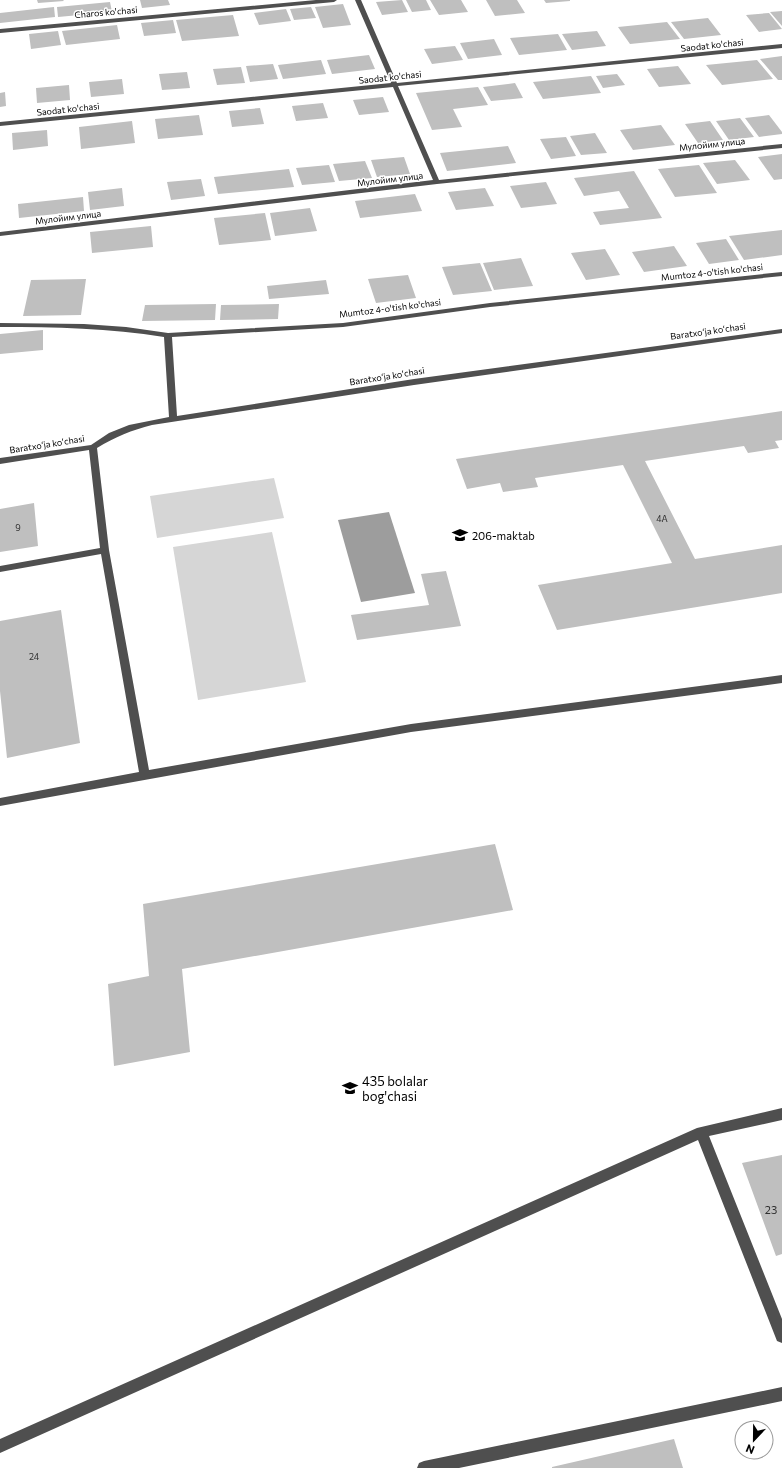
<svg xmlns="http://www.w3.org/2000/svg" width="782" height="1468" viewBox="0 0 782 1468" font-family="Commissioner,sans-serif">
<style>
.green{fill:#d6d6d6}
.water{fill:#9d9d9d}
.building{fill:#bfbfbf}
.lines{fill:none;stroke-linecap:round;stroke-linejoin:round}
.minor{fill:#4f4f4f;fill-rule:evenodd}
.labels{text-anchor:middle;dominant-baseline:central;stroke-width:3;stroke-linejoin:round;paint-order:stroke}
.far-street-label{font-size:9px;fill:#000;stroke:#fff}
.number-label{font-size:9px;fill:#303030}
.poi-label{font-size:11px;fill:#000;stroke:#fff;text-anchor:start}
.near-number-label{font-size:11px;fill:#303030}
.near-poi-label{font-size:13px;fill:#000;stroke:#fff;text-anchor:start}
</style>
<rect width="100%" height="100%" fill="#fff"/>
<path class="green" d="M 274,478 L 284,518 L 157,538 L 150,496 Z
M 272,532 L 306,682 L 198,700 L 173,547 Z"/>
<path class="water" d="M 389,512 L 415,593 L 361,602 L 338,520 Z"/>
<path class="building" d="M 37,0 L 63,0 L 64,1 L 38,3 Z
M 140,0 L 168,0 L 170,5 L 142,8 Z
M 402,0 L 408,12 L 382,15 L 376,2 Z
M 406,0 L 426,0 L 431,10 L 412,12 Z
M 430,0 L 461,0 L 468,12 L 439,15 Z
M 486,0 L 517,0 L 525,13 L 495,16 Z
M 544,0 L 570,0 L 570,1 L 546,3 Z
M 110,2 L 112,12 L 58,17 L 57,7 Z
M 343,4 L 351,25 L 323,28 L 315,7 Z
M 54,7 L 55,17 L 0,23 L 0,13 Z
M 311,7 L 316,18 L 294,20 L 290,9 Z
M 286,9 L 291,21 L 259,25 L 254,13 Z
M 782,11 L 782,26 L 770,12 Z
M 769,13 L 782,29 L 759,32 L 746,15 Z
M 233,15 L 239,36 L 182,41 L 176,20 Z
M 708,18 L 721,35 L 684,39 L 671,22 Z
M 173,20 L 176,33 L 144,36 L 141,23 Z
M 667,22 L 680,39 L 630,44 L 618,27 Z
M 117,25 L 120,39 L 66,45 L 62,31 Z
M 58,31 L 61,45 L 31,49 L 29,34 Z
M 597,31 L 606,46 L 572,50 L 562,34 Z
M 558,34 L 567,50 L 519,55 L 510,38 Z
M 494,39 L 502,55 L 468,59 L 460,43 Z
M 455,46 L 463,60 L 432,64 L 424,49 Z
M 369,55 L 375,69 L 332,74 L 327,60 Z
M 782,56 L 782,80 L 778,80 L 760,59 Z
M 321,60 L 326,74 L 283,79 L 278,65 Z
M 757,60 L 773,79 L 722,85 L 706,65 Z
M 273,64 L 278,79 L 250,82 L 246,66 Z
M 678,66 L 691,84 L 659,87 L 647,69 Z
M 241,67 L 245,83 L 217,85 L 213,69 Z
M 187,72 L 190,88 L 162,90 L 159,74 Z
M 617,74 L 625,85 L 603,88 L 596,76 Z
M 591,76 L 601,93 L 543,99 L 533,82 Z
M 122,79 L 124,94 L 91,97 L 89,82 Z
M 515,83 L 523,98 L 491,101 L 483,87 Z
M 69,85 L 70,100 L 37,103 L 36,88 Z
M 478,87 L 488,105 L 453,109 L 462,127 L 432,130 L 416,93 Z
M 5,92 L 6,106 L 0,107 L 0,93 Z
M 383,97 L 389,112 L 359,115 L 353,100 Z
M 323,103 L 328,118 L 296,121 L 292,106 Z
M 260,108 L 264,124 L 232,127 L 229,111 Z
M 199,115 L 203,135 L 158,139 L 155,119 Z
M 769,115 L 782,132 L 782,134 L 759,137 L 745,118 Z
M 740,118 L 754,137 L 729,140 L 716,121 Z
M 132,121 L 135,143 L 81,149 L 79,127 Z
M 710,121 L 723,140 L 698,143 L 685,124 Z
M 661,125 L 675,145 L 633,150 L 620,130 Z
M 47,130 L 48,146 L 13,150 L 12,133 Z
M 595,133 L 607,153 L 581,155 L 570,136 Z
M 566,137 L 576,156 L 551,159 L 540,139 Z
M 508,146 L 516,163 L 447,171 L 440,153 Z
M 782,154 L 782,179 L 774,180 L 758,157 Z
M 404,157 L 410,174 L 377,177 L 371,160 Z
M 735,160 L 750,180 L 717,184 L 703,163 Z
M 365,161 L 372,178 L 339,181 L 333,164 Z
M 329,165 L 335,182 L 302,185 L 296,168 Z
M 699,165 L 717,193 L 675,197 L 658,169 Z
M 289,169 L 294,187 L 218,194 L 214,177 Z
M 634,171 L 662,218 L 600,225 L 593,212 L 629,208 L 619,191 L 584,196 L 574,178 Z
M 201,179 L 205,196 L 171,200 L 167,182 Z
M 546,182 L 557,204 L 521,208 L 510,186 Z
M 122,188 L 124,206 L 90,210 L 88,192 Z
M 485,188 L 494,206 L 456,210 L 448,192 Z
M 415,194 L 422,211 L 360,218 L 355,201 Z
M 83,197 L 84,211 L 19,218 L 18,204 Z
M 310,208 L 317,231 L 275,236 L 270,213 Z
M 265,213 L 271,240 L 219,245 L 214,218 Z
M 151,226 L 153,247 L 92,253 L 90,232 Z
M 782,230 L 782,255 L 744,260 L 729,236 Z
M 726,239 L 739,260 L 709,264 L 696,243 Z
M 674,246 L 687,266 L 644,272 L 632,252 Z
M 605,249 L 620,275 L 586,280 L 571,253 Z
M 521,258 L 533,286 L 494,290 L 483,263 Z
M 480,263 L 492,291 L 453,295 L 442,267 Z
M 408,275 L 416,298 L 376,303 L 368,279 Z
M 86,279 L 81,315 L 23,316 L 31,280 Z
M 326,280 L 329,294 L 269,299 L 267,286 Z
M 216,304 L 215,320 L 142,321 L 145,305 Z
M 279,304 L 278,319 L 220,320 L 221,305 Z
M 43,330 L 43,350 L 0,354 L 0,334 Z
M 782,411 L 782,440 L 775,441 L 779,448 L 748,453 L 744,446 L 645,461 L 695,559 L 782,545 L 782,593 L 557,630 L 538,585 L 672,563 L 623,465 L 535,478 L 538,487 L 503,492 L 500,483 L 467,489 L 456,459 Z
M 34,503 L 38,546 L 0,552 L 0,509 Z
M 446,571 L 461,626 L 357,640 L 351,615 L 429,605 L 421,574 Z
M 61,610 L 80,743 L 7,758 L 0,691 L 0,621 Z
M 495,844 L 513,910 L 182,969 L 190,1052 L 114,1066 L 108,984 L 149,976 L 143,904 Z
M 782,1155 L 782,1254 L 776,1256 L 742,1163 Z
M 674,1439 L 683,1468 L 552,1468 L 552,1467 Z"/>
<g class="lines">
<path class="minor" d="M 316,0 L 337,0 L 334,2 L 0,33 L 0,29 Z
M 355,0 L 361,0 L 397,83 L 782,44 L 782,48 L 398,86 L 439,180 L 782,144 L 782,148 L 437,184 L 0,236 L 0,232 L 433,180 L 393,87 L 0,126 L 0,122 L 391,83 Z
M 782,272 L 782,276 L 490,307 L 343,327 L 172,337 L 177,416 L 414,379 L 782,329 L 782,333 L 414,385 L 152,425 C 132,430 115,437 97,448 L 109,550 L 149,770 L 411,724 L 782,675 L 782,683 L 411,732 L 0,806 L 0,798 L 139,772 L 101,554 L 0,572 L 0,566 L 100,548 L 89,450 L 0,464 L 0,458 L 91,445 L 109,433 L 129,425 L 169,417 L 164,337 C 110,328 55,327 0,327 L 0,323 L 84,324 L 126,327 L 168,333 L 343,323 L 490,303 Z
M 782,1108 L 782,1120 L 709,1136 L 782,1319 L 782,1343 L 777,1341 L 698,1140 L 0,1453 L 0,1439 L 697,1128 Z
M 782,1387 L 782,1401 L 459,1468 L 417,1468 L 419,1463 L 424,1461 Z"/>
</g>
<defs>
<symbol id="school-bare" viewBox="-9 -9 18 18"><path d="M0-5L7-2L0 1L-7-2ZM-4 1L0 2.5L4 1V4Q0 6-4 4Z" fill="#000" stroke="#fff" stroke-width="2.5" paint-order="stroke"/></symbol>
</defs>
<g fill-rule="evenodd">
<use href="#school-bare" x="449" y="524" width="22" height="22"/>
<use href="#school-bare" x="339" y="1077" width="22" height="22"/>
</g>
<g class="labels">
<g class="far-street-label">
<text transform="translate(106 12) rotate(-5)">Charos ko'chasi</text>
<text transform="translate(712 45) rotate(-6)">Saodat ko'chasi</text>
<text transform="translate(390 77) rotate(-6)">Saodat ko'chasi</text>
<text transform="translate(68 109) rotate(-6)">Saodat ko'chasi</text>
<text transform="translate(712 144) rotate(-6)">Мулойим улица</text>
<text transform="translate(390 179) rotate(-7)">Мулойим улица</text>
<text transform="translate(68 217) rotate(-7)">Мулойим улица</text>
<text transform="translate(712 272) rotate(-6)">Mumtoz 4-o'tish ko'chasi</text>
<text transform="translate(390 308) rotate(-7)">Mumtoz 4-o'tish ko'chasi</text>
<text transform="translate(708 331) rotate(-8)">Baratxoʻja koʻchasi</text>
<text transform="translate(387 376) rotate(-9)">Baratxoʻja koʻchasi</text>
<text transform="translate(47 444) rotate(-9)">Baratxoʻja koʻchasi</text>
</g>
<g class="number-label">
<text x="662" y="518">4A</text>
<text x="18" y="527">9</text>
<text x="34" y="656">24</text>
</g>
<g class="poi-label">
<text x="472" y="535">206-maktab</text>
</g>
<g class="near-number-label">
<text x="771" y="1209">23</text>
</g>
<g class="near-poi-label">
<text x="362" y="1081">435 bolalar<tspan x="362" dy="15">bog'chasi</tspan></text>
</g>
</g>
<g transform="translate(754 1440) rotate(202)"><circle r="19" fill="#ffffff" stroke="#999999"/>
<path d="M0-3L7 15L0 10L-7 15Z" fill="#000000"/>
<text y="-6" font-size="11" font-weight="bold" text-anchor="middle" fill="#000000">N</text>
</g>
</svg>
